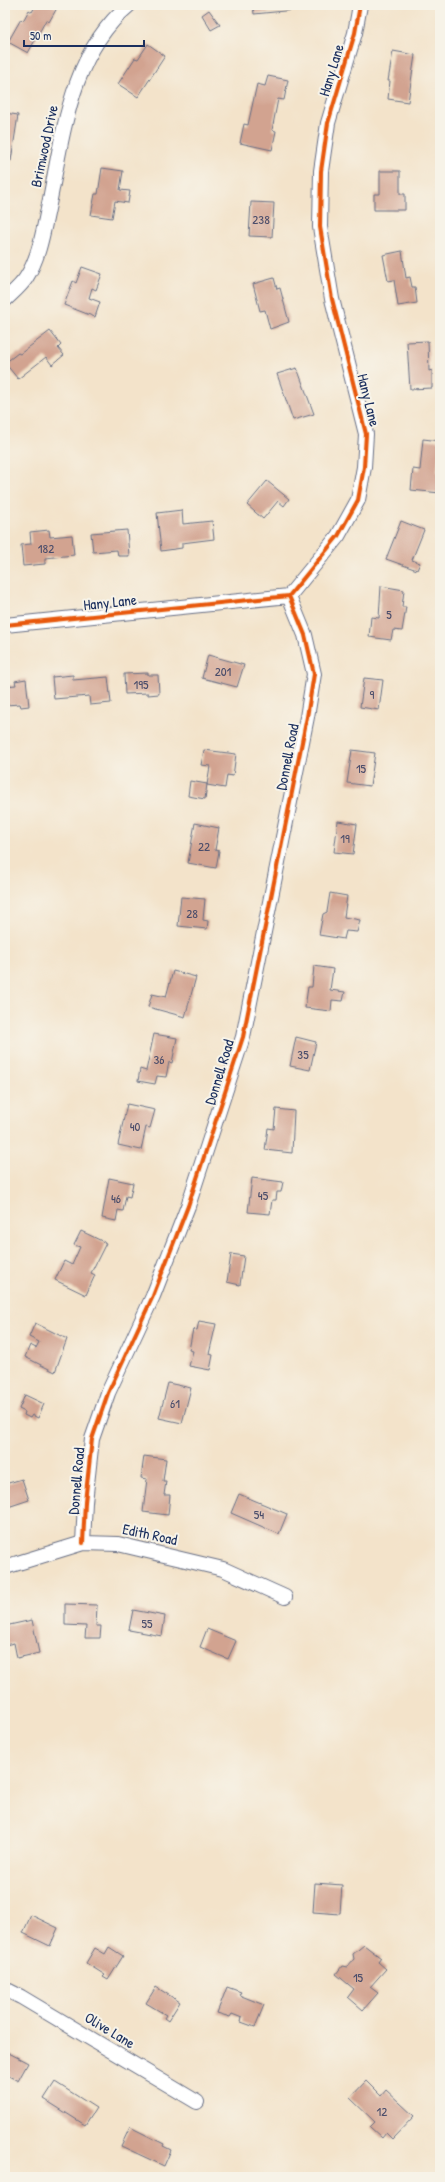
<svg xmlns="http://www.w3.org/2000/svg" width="445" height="2182" viewBox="0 0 445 2182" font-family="'Patrick Hand',sans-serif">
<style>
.building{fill:#d2a390}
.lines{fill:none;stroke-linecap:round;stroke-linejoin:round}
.minor-casing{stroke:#676e84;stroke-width:16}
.minor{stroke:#fff;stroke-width:14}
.cycleway-casing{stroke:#f7f3e8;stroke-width:6}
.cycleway{stroke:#e8590c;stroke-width:4}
.labels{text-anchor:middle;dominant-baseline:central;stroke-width:4;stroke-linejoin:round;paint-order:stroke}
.number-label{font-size:13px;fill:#494c6a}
.street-label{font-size:15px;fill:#1b2f5e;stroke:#f7f3e8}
</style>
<rect width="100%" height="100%" fill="#f7f3e8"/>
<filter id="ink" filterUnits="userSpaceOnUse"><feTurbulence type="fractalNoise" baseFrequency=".025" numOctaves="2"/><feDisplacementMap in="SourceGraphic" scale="8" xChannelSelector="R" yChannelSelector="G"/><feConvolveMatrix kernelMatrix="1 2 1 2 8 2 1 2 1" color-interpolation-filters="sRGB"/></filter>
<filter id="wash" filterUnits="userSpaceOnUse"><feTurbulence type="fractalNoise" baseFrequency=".012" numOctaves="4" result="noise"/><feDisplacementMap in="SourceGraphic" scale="16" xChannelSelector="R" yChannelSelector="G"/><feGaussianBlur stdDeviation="0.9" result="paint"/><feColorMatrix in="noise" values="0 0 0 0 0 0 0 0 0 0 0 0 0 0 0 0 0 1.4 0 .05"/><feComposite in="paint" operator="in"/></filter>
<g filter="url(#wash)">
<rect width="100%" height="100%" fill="#f3e3ca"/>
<g id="blocks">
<path class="building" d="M 36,5 L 52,5 L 57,8 L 49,22 L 46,20 L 28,53 L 8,42 L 21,19 L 23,21 L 29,10 L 32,12 Z
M 253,5 L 305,5 L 305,9 L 254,14 Z
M 209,10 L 220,25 L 211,30 L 202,15 Z
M 148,44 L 165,56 L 138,97 L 118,84 L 135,58 L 138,59 Z
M 393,51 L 415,55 L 408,102 L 388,99 L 390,81 L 388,81 Z
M 268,76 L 288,80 L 284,100 L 278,99 L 272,130 L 276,131 L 272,150 L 240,143 L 244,124 L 248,125 L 257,84 L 265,86 Z
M 5,113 L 18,115 L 11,161 L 5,160 Z
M 102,168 L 123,171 L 120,190 L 130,191 L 128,203 L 115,201 L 112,218 L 91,215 L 95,194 L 98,194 Z
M 380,171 L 400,171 L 400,194 L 405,194 L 405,210 L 374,210 L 374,194 L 380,194 Z
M 251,202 L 274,203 L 272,237 L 249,236 Z
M 402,251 L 406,278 L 410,277 L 412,287 L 415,287 L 417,303 L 398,306 L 394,280 L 388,281 L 383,255 Z
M 82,267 L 102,274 L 96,290 L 92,288 L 89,298 L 100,302 L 95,317 L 64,305 L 73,281 L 76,283 Z
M 274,278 L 277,289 L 280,288 L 289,322 L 270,329 L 265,310 L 260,311 L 253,284 Z
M 50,331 L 61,345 L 58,348 L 64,355 L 52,365 L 46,357 L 18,379 L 5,363 L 18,353 L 20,354 Z
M 428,341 L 429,371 L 432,370 L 432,388 L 410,389 L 407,342 Z
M 297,368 L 314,414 L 293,420 L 277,374 Z
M 423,439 L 440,441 L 437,472 L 440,472 L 440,493 L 411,490 L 413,469 L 420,470 Z
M 267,481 L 289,499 L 284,506 L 278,501 L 263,519 L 247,505 Z
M 182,510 L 183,524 L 212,521 L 214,539 L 182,543 L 182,548 L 161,551 L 157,513 Z
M 401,521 L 424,530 L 412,560 L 420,563 L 417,570 L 386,559 Z
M 49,530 L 50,537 L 72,535 L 74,555 L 45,558 L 45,564 L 23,566 L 21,545 L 31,544 L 30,532 Z
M 127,530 L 129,556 L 118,556 L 117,550 L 93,552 L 91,533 Z
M 381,586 L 404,590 L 402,607 L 406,607 L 402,631 L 393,630 L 391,640 L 369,637 L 371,617 L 379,618 Z
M 208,655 L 244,665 L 237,687 L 202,678 Z
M 148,673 L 148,675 L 158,675 L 159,694 L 148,695 L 148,693 L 125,694 L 124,674 Z
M 73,675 L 73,680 L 108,677 L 111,703 L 90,705 L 89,696 L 54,699 L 52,677 Z
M 364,678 L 383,680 L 379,710 L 360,707 Z
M 26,679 L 29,706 L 21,707 L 20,704 L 5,705 L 5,686 L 16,685 L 15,681 Z
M 204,750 L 236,754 L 233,776 L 227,775 L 225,788 L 207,785 L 210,766 L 201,765 Z
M 352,750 L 375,753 L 370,786 L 347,783 Z
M 190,781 L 207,784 L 205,799 L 188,796 Z
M 338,821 L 357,824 L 353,854 L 334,852 Z
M 195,823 L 219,828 L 215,850 L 219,851 L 216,868 L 188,863 Z
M 330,893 L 347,896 L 344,917 L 360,920 L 357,932 L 346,931 L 344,939 L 319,935 L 323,914 L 327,912 Z
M 181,897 L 205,899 L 203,920 L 208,921 L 207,929 L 178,926 Z
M 314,966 L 333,969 L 330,990 L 345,992 L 343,1001 L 332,1000 L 331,1011 L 305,1008 L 308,987 L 312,987 Z
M 173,971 L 196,977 L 185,1017 L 148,1007 L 152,994 L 166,997 Z
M 154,1034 L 177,1038 L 172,1063 L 169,1062 L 166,1077 L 157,1076 L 155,1084 L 138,1081 L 140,1069 L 146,1071 Z
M 296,1037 L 316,1042 L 310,1070 L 290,1066 Z
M 127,1104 L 155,1110 L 150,1128 L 146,1127 L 141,1150 L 118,1145 Z
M 276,1109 L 294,1111 L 292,1153 L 265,1150 L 268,1128 L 274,1129 Z
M 109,1178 L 133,1183 L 130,1197 L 126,1196 L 123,1211 L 118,1210 L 116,1221 L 102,1218 Z
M 252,1178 L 283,1182 L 281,1192 L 277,1192 L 276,1200 L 272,1200 L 270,1214 L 248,1212 Z
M 439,1212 L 440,1213 L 440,1231 L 436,1230 Z
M 81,1231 L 106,1243 L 91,1273 L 95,1275 L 86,1295 L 55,1280 L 64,1261 L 72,1265 L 80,1247 L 74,1245 Z
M 231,1254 L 244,1256 L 240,1285 L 227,1282 Z
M 199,1321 L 216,1324 L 209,1354 L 213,1355 L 210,1370 L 189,1366 L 193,1351 L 189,1350 L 193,1329 L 197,1330 Z
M 35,1323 L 67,1339 L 55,1372 L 25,1357 L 30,1345 L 36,1348 L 39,1342 L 29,1337 Z
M 168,1383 L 191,1388 L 182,1423 L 159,1418 Z
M 25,1395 L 44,1404 L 38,1418 L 32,1415 L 30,1418 L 24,1415 L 25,1412 L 19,1409 Z
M 144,1456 L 166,1459 L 163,1481 L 166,1481 L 164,1495 L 170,1495 L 168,1515 L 143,1512 L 147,1479 L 141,1478 Z
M 22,1479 L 29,1500 L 5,1508 L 5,1484 Z
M 239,1494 L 287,1514 L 279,1534 L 231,1513 Z
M 65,1604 L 97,1605 L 96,1626 L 101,1626 L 100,1638 L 85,1638 L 86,1626 L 65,1625 Z
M 133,1610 L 165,1616 L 162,1636 L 129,1630 Z
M 32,1620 L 39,1653 L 17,1658 L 14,1643 L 5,1645 L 5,1626 Z
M 207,1629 L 236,1641 L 228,1659 L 200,1647 Z
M 315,1883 L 342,1885 L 340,1914 L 313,1912 Z
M 31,1915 L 58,1928 L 50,1946 L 23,1933 Z
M 364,1945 L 381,1958 L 378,1962 L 386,1969 L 370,1987 L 378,1993 L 363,2010 L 348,1997 L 354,1989 L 336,1974 L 342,1966 L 347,1967 L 354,1959 L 353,1954 Z
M 109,1947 L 123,1956 L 108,1980 L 103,1977 L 105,1975 L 86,1963 L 95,1948 L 105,1954 Z
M 156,1987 L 180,2002 L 168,2021 L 164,2018 L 166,2015 L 146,2003 Z
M 227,1987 L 241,1992 L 239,1995 L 264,2005 L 255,2027 L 241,2022 L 242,2018 L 232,2014 L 230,2017 L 217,2013 Z
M 5,2051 L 28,2063 L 18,2081 L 5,2074 Z
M 366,2081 L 381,2096 L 386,2090 L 414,2116 L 392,2139 L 386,2133 L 382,2138 L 370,2127 L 375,2122 L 350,2098 Z
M 55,2082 L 96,2108 L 85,2125 L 44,2099 Z
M 130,2127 L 164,2144 L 163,2146 L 171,2150 L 164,2166 L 121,2146 Z"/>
</g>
</g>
<g filter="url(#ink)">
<use href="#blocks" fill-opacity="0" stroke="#676e84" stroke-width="1"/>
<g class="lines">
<defs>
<path id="minor" d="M 5,300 C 12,293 21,286 26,278 C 39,258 43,232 48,209 C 63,138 69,55 129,5
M 5,625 L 289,596 L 338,536 L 358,500 L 364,467 L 366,434 L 332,299 L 320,227 L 321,171 L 328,123 L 355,33 L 360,5
M 83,1543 L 85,1502 L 92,1439 L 108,1393 L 153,1296 L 188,1206 L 243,1037 L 307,717 L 314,674 L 305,635 L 289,596
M 5,1567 L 83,1543 L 118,1544 L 223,1569 L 285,1597
M 5,1989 L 21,1997 L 197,2102"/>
</defs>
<use href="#minor" class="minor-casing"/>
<use href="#minor" class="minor"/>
<defs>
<path id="cycleway" d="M 5,625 L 289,596 L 338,536 L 358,500 L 364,467 L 366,434 L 332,299 L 320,227 L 321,171 L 328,123 L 355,33 L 360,5
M 83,1543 L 85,1502 L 92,1439 L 108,1393 L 153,1296 L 188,1206 L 243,1037 L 307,717 L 314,674 L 305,635 L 289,596"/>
</defs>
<use href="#cycleway" class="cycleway-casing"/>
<use href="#cycleway" class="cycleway"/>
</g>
</g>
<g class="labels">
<g class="number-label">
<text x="261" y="219">238</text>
<text x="46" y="548">182</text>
<text x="389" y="614">5</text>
<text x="223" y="671">201</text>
<text x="141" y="684">195</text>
<text x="372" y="694">9</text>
<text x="361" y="768">15</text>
<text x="345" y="838">19</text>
<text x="204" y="846">22</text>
<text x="192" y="913">28</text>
<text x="303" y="1054">35</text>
<text x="159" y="1059">36</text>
<text x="135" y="1126">40</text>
<text x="263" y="1195">45</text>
<text x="116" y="1198">46</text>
<text x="175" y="1403">61</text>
<text x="259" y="1514">54</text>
<text x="147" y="1623">55</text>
<text x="358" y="1977">15</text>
<text x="382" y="2111">12</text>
</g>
<g class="street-label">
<text transform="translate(331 70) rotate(-73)">Hany Lane</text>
<text transform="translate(44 146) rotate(-78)">Brimwood Drive</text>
<text transform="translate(369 400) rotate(76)">Hany Lane</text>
<text transform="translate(110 602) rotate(-6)">Hany Lane</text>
<text transform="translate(287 757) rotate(-79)">Donnell Road</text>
<text transform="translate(219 1072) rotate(-73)">Donnell Road</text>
<text transform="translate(76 1481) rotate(-85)">Donnell Road</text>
<text transform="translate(150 1534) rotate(12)">Edith Road</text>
<text transform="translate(110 2030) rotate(31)">Olive Lane</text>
</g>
</g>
<rect width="445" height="2182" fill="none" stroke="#f7f3e8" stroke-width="20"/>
<path d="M24 40v6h120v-6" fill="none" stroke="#1b2f5e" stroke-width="2"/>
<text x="30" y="40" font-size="12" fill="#1b2f5e" stroke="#f7f3e8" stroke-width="3" paint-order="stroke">50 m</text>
</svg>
